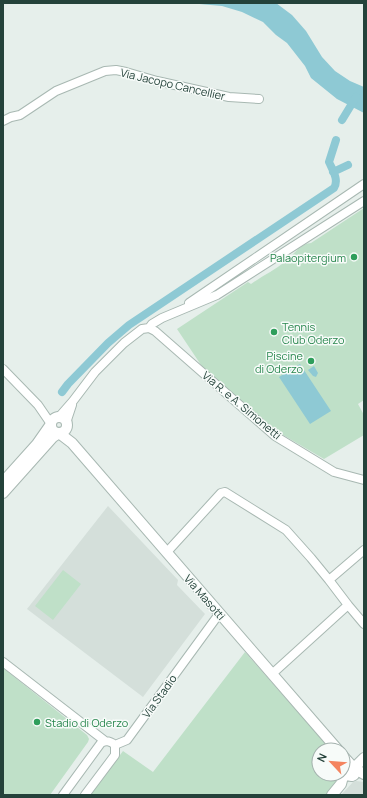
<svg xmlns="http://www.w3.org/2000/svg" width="367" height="798" viewBox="0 0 367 798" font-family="Manrope,sans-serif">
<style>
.built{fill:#d4dfda}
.green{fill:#bfe0c8}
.water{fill:#8ec9d4}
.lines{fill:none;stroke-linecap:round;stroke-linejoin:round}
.canal{stroke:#8ec9d4;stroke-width:8}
.minor-casing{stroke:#a8b8b2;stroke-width:10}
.tertiary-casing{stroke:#a8b8b2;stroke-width:12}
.minor{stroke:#fff;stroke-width:8}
.tertiary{stroke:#fff;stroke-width:10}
.leisure-dot{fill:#2e9e5b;stroke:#f7fbf9;stroke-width:1.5}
.labels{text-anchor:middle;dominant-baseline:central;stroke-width:3;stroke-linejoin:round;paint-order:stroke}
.street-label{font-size:11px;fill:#24423a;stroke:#f7fbf9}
.leisure-label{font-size:11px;fill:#27864d;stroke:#f7fbf9;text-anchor:end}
</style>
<rect width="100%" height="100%" fill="#e6efeb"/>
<path class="built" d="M 108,506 L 178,580 L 177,585 L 205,614 L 143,697 L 27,609 Z
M 356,781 L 364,782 L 364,795 L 341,795 L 353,782 Z"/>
<path class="green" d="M 364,208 L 364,400 L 358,404 L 364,415 L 364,435 L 324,459 L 278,432 L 250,412 L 205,371 L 177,329 L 248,282 L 251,284 C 262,276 275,270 286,261 C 294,255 299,244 311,243 Z
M 63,570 L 81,584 L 53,620 L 35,606 Z
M 245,652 L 331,750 L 319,750 L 319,774 L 339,774 L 338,780 L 326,795 L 90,795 L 123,751 L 153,772 Z
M 3,668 L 87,735 L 89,739 L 88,742 L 50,795 L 3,795 Z"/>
<path class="water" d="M 188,3 L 276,3 L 292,15 L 306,31 L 322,57 L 335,71 L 350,81 L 364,87 L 364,113 L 337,99 L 311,78 L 305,66 L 287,43 L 276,35 L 263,22 L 242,12 L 222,6 Z
M 300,364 L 331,411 L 310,424 L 279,377 Z
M 314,366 L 318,373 L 316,377 L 313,376 L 308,370 Z"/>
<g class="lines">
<path class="canal" d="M 342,120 L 356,97
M 333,172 L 348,165
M 62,392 L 68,384 L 108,343 L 129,325 L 334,188 C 339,180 333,171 329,162 L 336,140"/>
<defs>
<path id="minor" d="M 3,121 L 11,117 L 20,115 L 56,91 L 105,71 L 116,70 L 126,72 L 157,81 L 229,97 L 259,99
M 189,303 L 364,184
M 149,328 L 155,331 L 275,436 L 334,472 L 364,480
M 3,369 L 38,405 L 51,424
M 59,417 L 73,401 L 95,372 L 124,343 L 142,329 L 149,328 L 152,324 L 162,318 L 217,295 L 364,201
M 66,423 L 72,405
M 167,552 L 221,493 L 225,492 L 286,530 L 311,558 L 329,580
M 348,605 L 364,624
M 3,662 L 105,741
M 272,674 L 348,605 L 329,580 L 364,550
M 115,745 L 127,740 L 219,614
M 63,795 L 101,743 C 106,740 110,741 115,745
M 85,795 L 115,755 L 115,745"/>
<path id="tertiary" d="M51 425a8 8 0 1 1 16 0a8 8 0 1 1-16 0Z
M 3,482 L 37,444 L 51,424
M 3,493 L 53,437 L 59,433 L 72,443 L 338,750
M 343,756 L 353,767
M 364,758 L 354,768 L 364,774
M 332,795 L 341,784 L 345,769 L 348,766 L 351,766 L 356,770 L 354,775 L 352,776 L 346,775 L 345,772"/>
</defs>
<use href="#minor" class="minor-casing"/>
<use href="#tertiary" class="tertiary-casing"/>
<use href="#minor" class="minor"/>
<use href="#tertiary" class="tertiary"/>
</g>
<g class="leisure-dot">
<circle cx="354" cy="257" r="4"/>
<circle cx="274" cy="332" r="4"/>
<circle cx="311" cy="361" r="4"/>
<circle cx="37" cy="722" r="4"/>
</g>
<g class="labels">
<g class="street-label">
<text transform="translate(173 84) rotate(13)">Via Jacopo Cancellier</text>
<text transform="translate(242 405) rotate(40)">Via R. e A. Simonetti</text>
<text transform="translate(205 597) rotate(49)">Via Masotti</text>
<text transform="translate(159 696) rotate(-54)">Via Stadio</text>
</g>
<g class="leisure-label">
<text x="346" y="257">Palaopitergium</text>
<text x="282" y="326" text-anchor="start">Tennis<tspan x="282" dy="13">Club Oderzo</tspan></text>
<text x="303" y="355">Piscine<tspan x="303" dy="13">di Oderzo</tspan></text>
<text x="45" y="722" text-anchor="start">Stadio di Oderzo</text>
</g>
</g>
<rect width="367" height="798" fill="none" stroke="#24423a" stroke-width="8"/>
<g transform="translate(331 762) rotate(296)"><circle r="19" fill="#f7fbf9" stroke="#a3b1ad"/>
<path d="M0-3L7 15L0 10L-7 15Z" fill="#f4845f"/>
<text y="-6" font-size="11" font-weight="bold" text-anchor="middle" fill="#24423a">N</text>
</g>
</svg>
